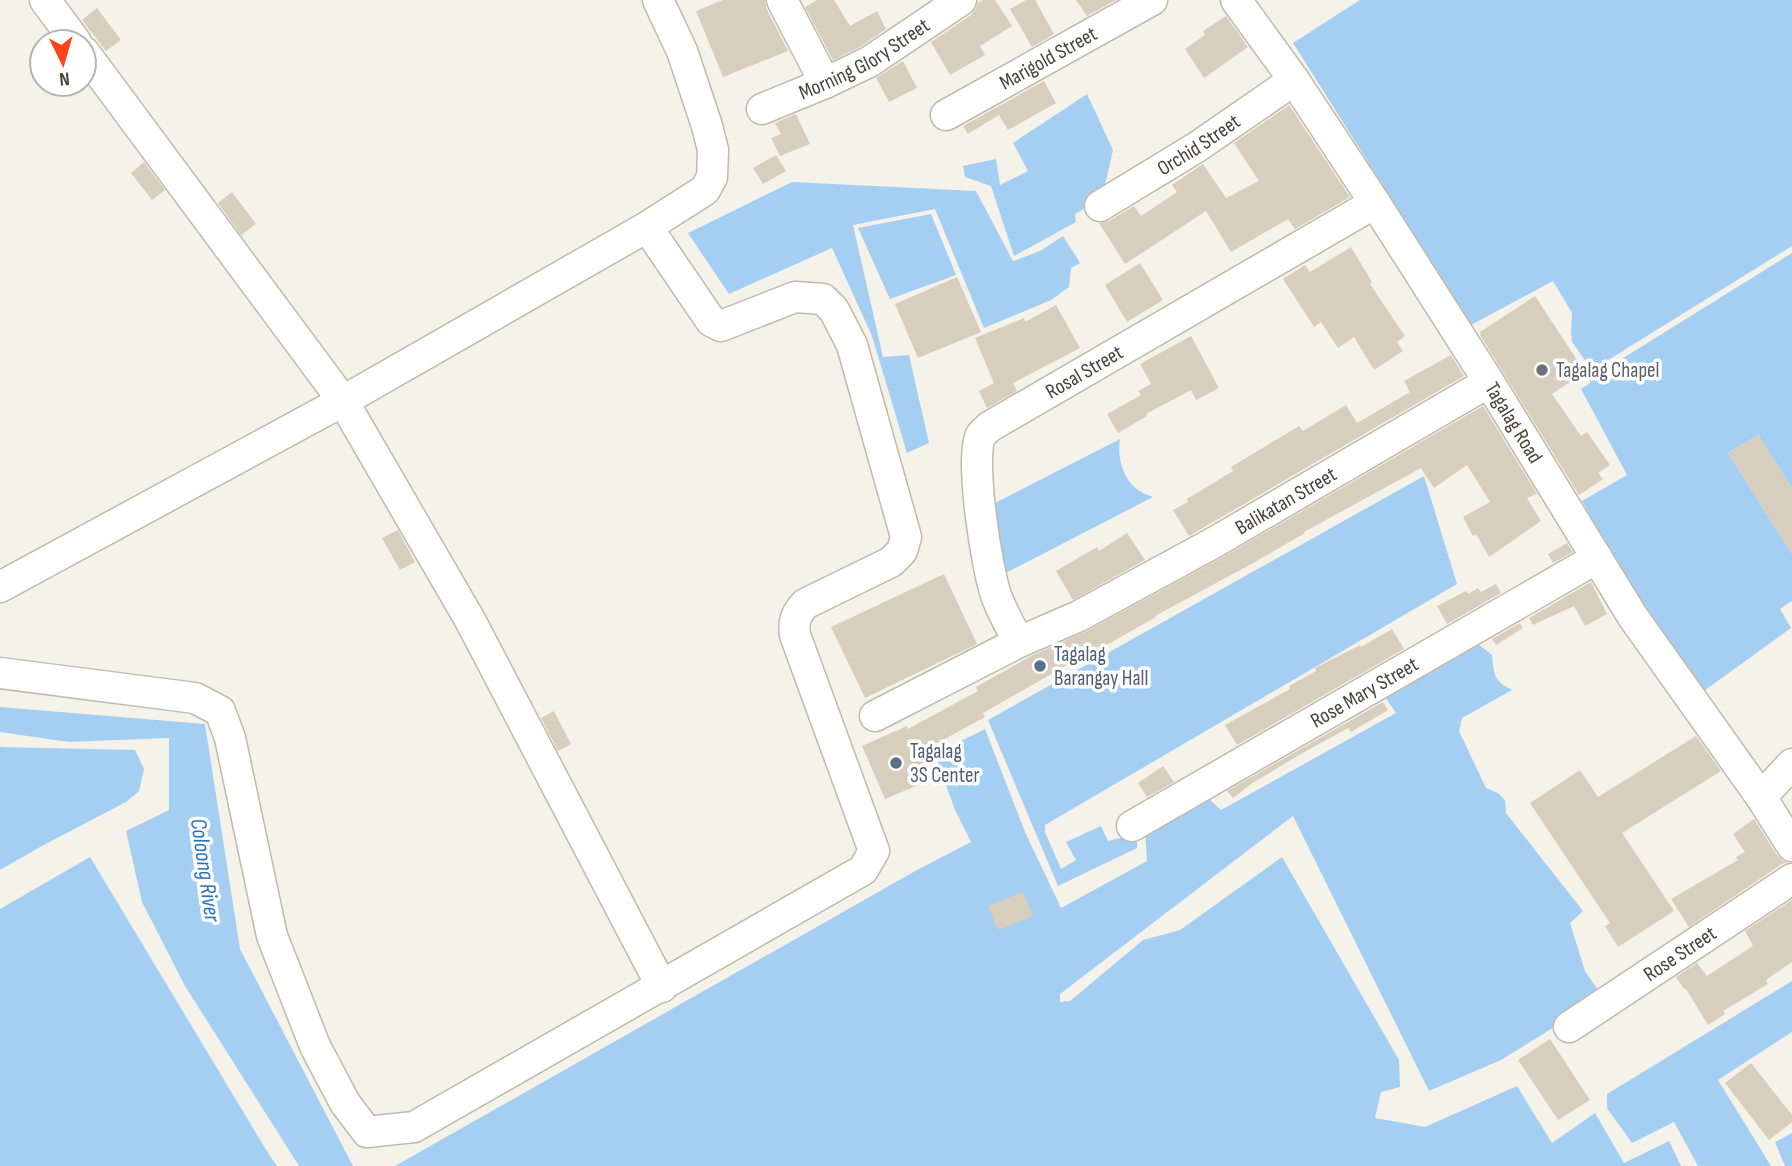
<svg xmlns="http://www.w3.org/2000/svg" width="1792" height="1166" viewBox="0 0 1792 1166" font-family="'Sofia Sans Condensed',sans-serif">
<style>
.water{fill:#a4cff3}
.building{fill:#d7cebe}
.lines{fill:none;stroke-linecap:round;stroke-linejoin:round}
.minor-casing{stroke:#c1baab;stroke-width:33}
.minor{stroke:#fff;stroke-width:30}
.worship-dot{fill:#6b7280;stroke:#fff;stroke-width:2.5}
.service-dot{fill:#5c6f8a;stroke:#fff;stroke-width:2.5}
.labels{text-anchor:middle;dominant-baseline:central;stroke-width:7;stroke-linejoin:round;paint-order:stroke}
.street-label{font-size:21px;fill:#494337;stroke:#fff}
.worship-label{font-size:21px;fill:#5b616d;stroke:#fff;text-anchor:start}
.service-label{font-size:21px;fill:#4e5e75;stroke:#fff;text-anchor:start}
.water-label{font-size:23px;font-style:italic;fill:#2c76b8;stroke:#fff}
</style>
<rect width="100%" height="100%" fill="#f5f2e9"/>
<path class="water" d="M 1360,0 L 1792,0 L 1792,246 L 1592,370 L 1572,342 L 1571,331 L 1572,313 L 1553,281 L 1471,325 L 1293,43 Z
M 1087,94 L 1113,150 L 1102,198 L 1075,214 L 1076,222 L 1014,256 L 991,186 L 965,177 L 963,166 L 996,159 L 1000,185 L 1028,171 L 1013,143 Z
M 792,182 L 976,191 L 1013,261 L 1040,251 L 1063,236 L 1080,263 L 1071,268 L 1069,287 L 1051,300 L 984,328 L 935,209 L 853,225 L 883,357 L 909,355 L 929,443 L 907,453 L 872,336 L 832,248 L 729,294 L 688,233 Z
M 931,214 L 956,275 L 890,299 L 858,228 Z
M 1792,253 L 1792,488 L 1758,435 L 1728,453 L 1792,554 L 1792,601 L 1780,609 L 1791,628 L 1701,693 L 1648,618 L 1582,501 L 1627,475 L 1581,389 L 1590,383 L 1591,378 Z
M 1120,439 C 1117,456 1122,478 1138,490 C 1142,493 1148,495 1153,497 L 1002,575 L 993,504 Z
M 1424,476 L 1457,584 L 1045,825 L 1045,832 L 1061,869 L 1076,860 L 1066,842 L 1101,826 L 1108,841 L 1137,834 L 1137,848 L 1058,886 L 988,720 Z
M 1473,640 L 1492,655 C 1494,675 1494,681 1512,690 L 1462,718 L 1459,731 L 1486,788 L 1498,793 L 1505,800 L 1506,813 L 1583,911 L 1570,923 L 1585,971 L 1603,997 L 1501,1060 L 1429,1091 L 1293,816 L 1060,994 L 1060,1002 L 1070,1001 L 1143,940 L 1180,930 L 1282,857 L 1399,1060 L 1400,1087 L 1381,1092 L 1375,1118 L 1425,1127 L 1517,1086 L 1552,1143 L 1595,1113 L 1624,1163 L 1669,1141 L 1681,1166 L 395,1166 L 917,870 L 971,842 L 955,810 L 935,754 L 985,729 L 1025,832 L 1061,908 L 1147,861 L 1145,829 L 1206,796 L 1221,810 L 1396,713 L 1383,694 Z
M 0,707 L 205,724 L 240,949 L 353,1166 L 299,1166 L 185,986 L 142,902 L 126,831 L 169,810 L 169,738 L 69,742 L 0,732 Z
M 0,747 L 135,750 L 144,769 L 139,791 L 126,802 L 40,847 L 0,870 Z
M 90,857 L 268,1153 L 277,1166 L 0,1166 L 0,909 Z
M 1792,981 L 1792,1032 L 1718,1080 L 1771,1166 L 1698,1166 L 1674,1122 L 1632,1143 L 1607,1108 L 1607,1094 Z
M 1792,1133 L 1792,1166 L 1785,1166 L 1775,1142 Z"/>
<path class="building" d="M 723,0 L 765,0 L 766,8 L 788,51 L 723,77 L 696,11 Z
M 817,0 L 834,0 L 850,26 L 877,11 L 886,29 L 860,47 L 833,60 L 805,7 Z
M 983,0 L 995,0 L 1012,26 L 980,46 L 985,55 L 950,75 L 931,42 L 971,15 L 976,8 L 978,3 Z
M 1026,0 L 1035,0 L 1054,34 L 1032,47 L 1010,9 Z
M 1076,0 L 1116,0 L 1087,16 Z
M 97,8 L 121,40 L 106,51 L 82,20 Z
M 1226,16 L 1248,47 L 1204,78 L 1185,49 L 1205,35 L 1203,31 Z
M 903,61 L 917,88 L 889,102 L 876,78 Z
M 1044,81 L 1056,103 L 1008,130 L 999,115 L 968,134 L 963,126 Z
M 1289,105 L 1350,197 L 1295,229 L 1288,219 L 1231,252 L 1206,211 L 1125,264 L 1099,223 L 1109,221 L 1134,206 L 1141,216 L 1177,192 L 1172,185 L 1203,164 L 1226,198 L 1259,181 L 1234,143 Z
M 796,114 L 810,144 L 780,156 L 771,138 L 781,134 L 775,123 Z
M 776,155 L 786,171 L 763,184 L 753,168 Z
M 144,162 L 165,190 L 152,200 L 131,173 Z
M 232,192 L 256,224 L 241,235 L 218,203 Z
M 1351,247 L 1372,282 L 1370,284 L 1405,336 L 1397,342 L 1403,351 L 1374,370 L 1354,337 L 1338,348 L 1321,322 L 1314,327 L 1283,279 L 1305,265 L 1310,272 Z
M 1140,263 L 1163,300 L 1127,322 L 1105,285 Z
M 957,277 L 981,332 L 918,358 L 895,304 Z
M 1535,296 L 1585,372 L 1552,394 L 1581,436 L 1587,432 L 1610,465 L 1598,473 L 1603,479 L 1579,495 L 1480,335 L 1481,334 L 1480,332 Z
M 1056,305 L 1080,348 L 1013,383 L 1017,391 L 987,408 L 979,391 L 994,383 L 975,338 L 1024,318 L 1025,322 Z
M 1191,336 L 1219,388 L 1196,400 L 1191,390 L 1146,414 L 1147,416 L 1118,433 L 1107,414 L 1141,395 L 1138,391 L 1151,384 L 1140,364 Z
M 1451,355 L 1464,376 L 1189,536 L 1173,510 L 1188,502 L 1187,499 L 1233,471 L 1231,467 L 1299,426 L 1303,431 L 1346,405 L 1357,423 L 1410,392 L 1404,381 Z
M 1483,406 L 1537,494 L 1527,498 L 1541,521 L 1489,557 L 1476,534 L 1473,536 L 1463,517 L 1490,502 L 1467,465 L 1434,488 L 1421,468 L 1304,532 L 1305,533 L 1255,562 L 1155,616 L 1156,617 L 1103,647 L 1102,645 L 983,713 L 985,717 L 919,753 L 930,780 L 885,799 L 862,746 L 907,726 L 908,729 L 978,691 L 976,687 L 1033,655 L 1087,631 L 1223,557 Z
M 1758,435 L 1792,488 L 1792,554 L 1728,453 Z
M 398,530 L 415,562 L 400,570 L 382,538 Z
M 1127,533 L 1145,560 L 1073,600 L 1056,571 L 1097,547 L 1099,551 Z
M 1567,543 L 1573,552 L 1553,563 L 1548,554 Z
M 944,574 L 977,644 L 865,698 L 831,627 Z
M 1591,582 L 1607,614 L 1585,626 L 1574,606 L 1533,625 L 1529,618 Z
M 1496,584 L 1501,593 L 1447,624 L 1437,606 L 1466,591 L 1468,594 L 1478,588 L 1481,592 Z
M 1520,623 L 1523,628 L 1496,645 L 1492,639 Z
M 1392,629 L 1404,649 L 1237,745 L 1225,725 L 1290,689 L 1289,686 L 1316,671 L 1315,668 L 1360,645 L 1361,647 Z
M 1383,702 L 1388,710 L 1351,732 L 1348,728 L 1299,755 L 1251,784 L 1233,798 L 1227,791 Z
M 554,711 L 571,744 L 558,751 L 541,718 Z
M 1696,736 L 1721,771 L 1622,833 L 1674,911 L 1618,947 L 1605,926 L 1610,923 L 1530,803 L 1580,770 L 1598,797 Z
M 1163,766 L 1174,782 L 1147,797 L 1138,783 Z
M 1754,819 L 1777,855 L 1783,861 L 1788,862 L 1782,864 L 1689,927 L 1671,899 L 1738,860 L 1736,857 L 1745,852 L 1733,834 Z
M 1023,892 L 1033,916 L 998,930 L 988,906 Z
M 1792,900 L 1792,962 L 1766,980 L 1768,984 L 1723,1011 L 1725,1014 L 1708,1025 L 1686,989 L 1685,990 L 1676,977 L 1697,963 L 1707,976 L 1753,946 L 1745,931 Z
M 1550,1039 L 1590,1100 L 1558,1120 L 1518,1060 Z
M 1751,1063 L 1792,1115 L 1792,1122 L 1769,1140 L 1725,1083 Z"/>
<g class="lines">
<defs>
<g id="minor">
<path d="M 45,0 L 76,42"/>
<path d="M 782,0 L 825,83"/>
<path id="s1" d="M 1236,0 L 1294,80 L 1375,203 L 1489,382 L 1633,617 L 1761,797 L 1792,846"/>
<path d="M 84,52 L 343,401 L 470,620 L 662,987"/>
<path id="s2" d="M 762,109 L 825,83 L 869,62 L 961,0"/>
<path id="s3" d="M 946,115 L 1152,0"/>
<path id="s4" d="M 1100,206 L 1197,147 L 1294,80"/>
<path d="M 0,587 L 343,401 L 647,227 L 705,190 L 712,177 L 713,150 L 707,126 L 682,51 L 658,0"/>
<path id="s5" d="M 1019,642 C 1011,628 1003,613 997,598 C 987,572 969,457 981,435 C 983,432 987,430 989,427 L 1375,203"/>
<path d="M 0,673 L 195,698 L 220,711 L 230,738 L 272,936 L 315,1046 L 345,1103 L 367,1132 L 414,1127 L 863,870 L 874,851 L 795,635 C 793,621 796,614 805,604 L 891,562 L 902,551 L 906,537 L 852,345 L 834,310 L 823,299 L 795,297 L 721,326 L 711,321 L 647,227"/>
<path id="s6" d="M 875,716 L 1019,642 L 1079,616 L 1215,542 L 1489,382"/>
<path d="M 1761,797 L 1792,764"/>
<path id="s7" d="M 1132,826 L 1597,558"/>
<path id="s8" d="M 1569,1027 L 1792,879"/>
</g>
</defs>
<use href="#minor" class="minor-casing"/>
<use href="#minor" class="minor"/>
</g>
<circle class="worship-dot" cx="1542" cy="370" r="7"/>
<g class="service-dot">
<circle cx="1040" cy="666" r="7"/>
<circle cx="896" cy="763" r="7"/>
</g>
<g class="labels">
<g class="street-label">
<text stroke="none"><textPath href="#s2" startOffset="114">Morning Glory Street</textPath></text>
<text stroke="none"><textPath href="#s3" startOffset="117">Marigold Street</textPath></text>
<text stroke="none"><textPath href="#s4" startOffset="116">Orchid Street</textPath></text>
<text stroke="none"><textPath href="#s5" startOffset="336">Rosal Street</textPath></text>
<text stroke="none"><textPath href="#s1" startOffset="506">Tagalag Road</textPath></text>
<text stroke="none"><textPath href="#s6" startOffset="464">Balikatan Street</textPath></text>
<text stroke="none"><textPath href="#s7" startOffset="268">Rose Mary Street</textPath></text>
<text stroke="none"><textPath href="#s8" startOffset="133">Rose Street</textPath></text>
</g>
<g class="worship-label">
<text x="1556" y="370">Tagalag Chapel</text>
</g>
<g class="service-label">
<text x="1054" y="654">Tagalag<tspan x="1054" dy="24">Barangay Hall</tspan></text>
<text x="910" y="751">Tagalag<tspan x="910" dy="24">3S Center</tspan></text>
</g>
<g class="water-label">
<text transform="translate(205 870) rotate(82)">Coloong River</text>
</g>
</g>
<g transform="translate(63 63) rotate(175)"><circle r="33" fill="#ffffff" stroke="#b6b4af" stroke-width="2"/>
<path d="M0-5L12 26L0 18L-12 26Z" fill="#ff4415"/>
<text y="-10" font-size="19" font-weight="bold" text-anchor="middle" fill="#494337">N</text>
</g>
</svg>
